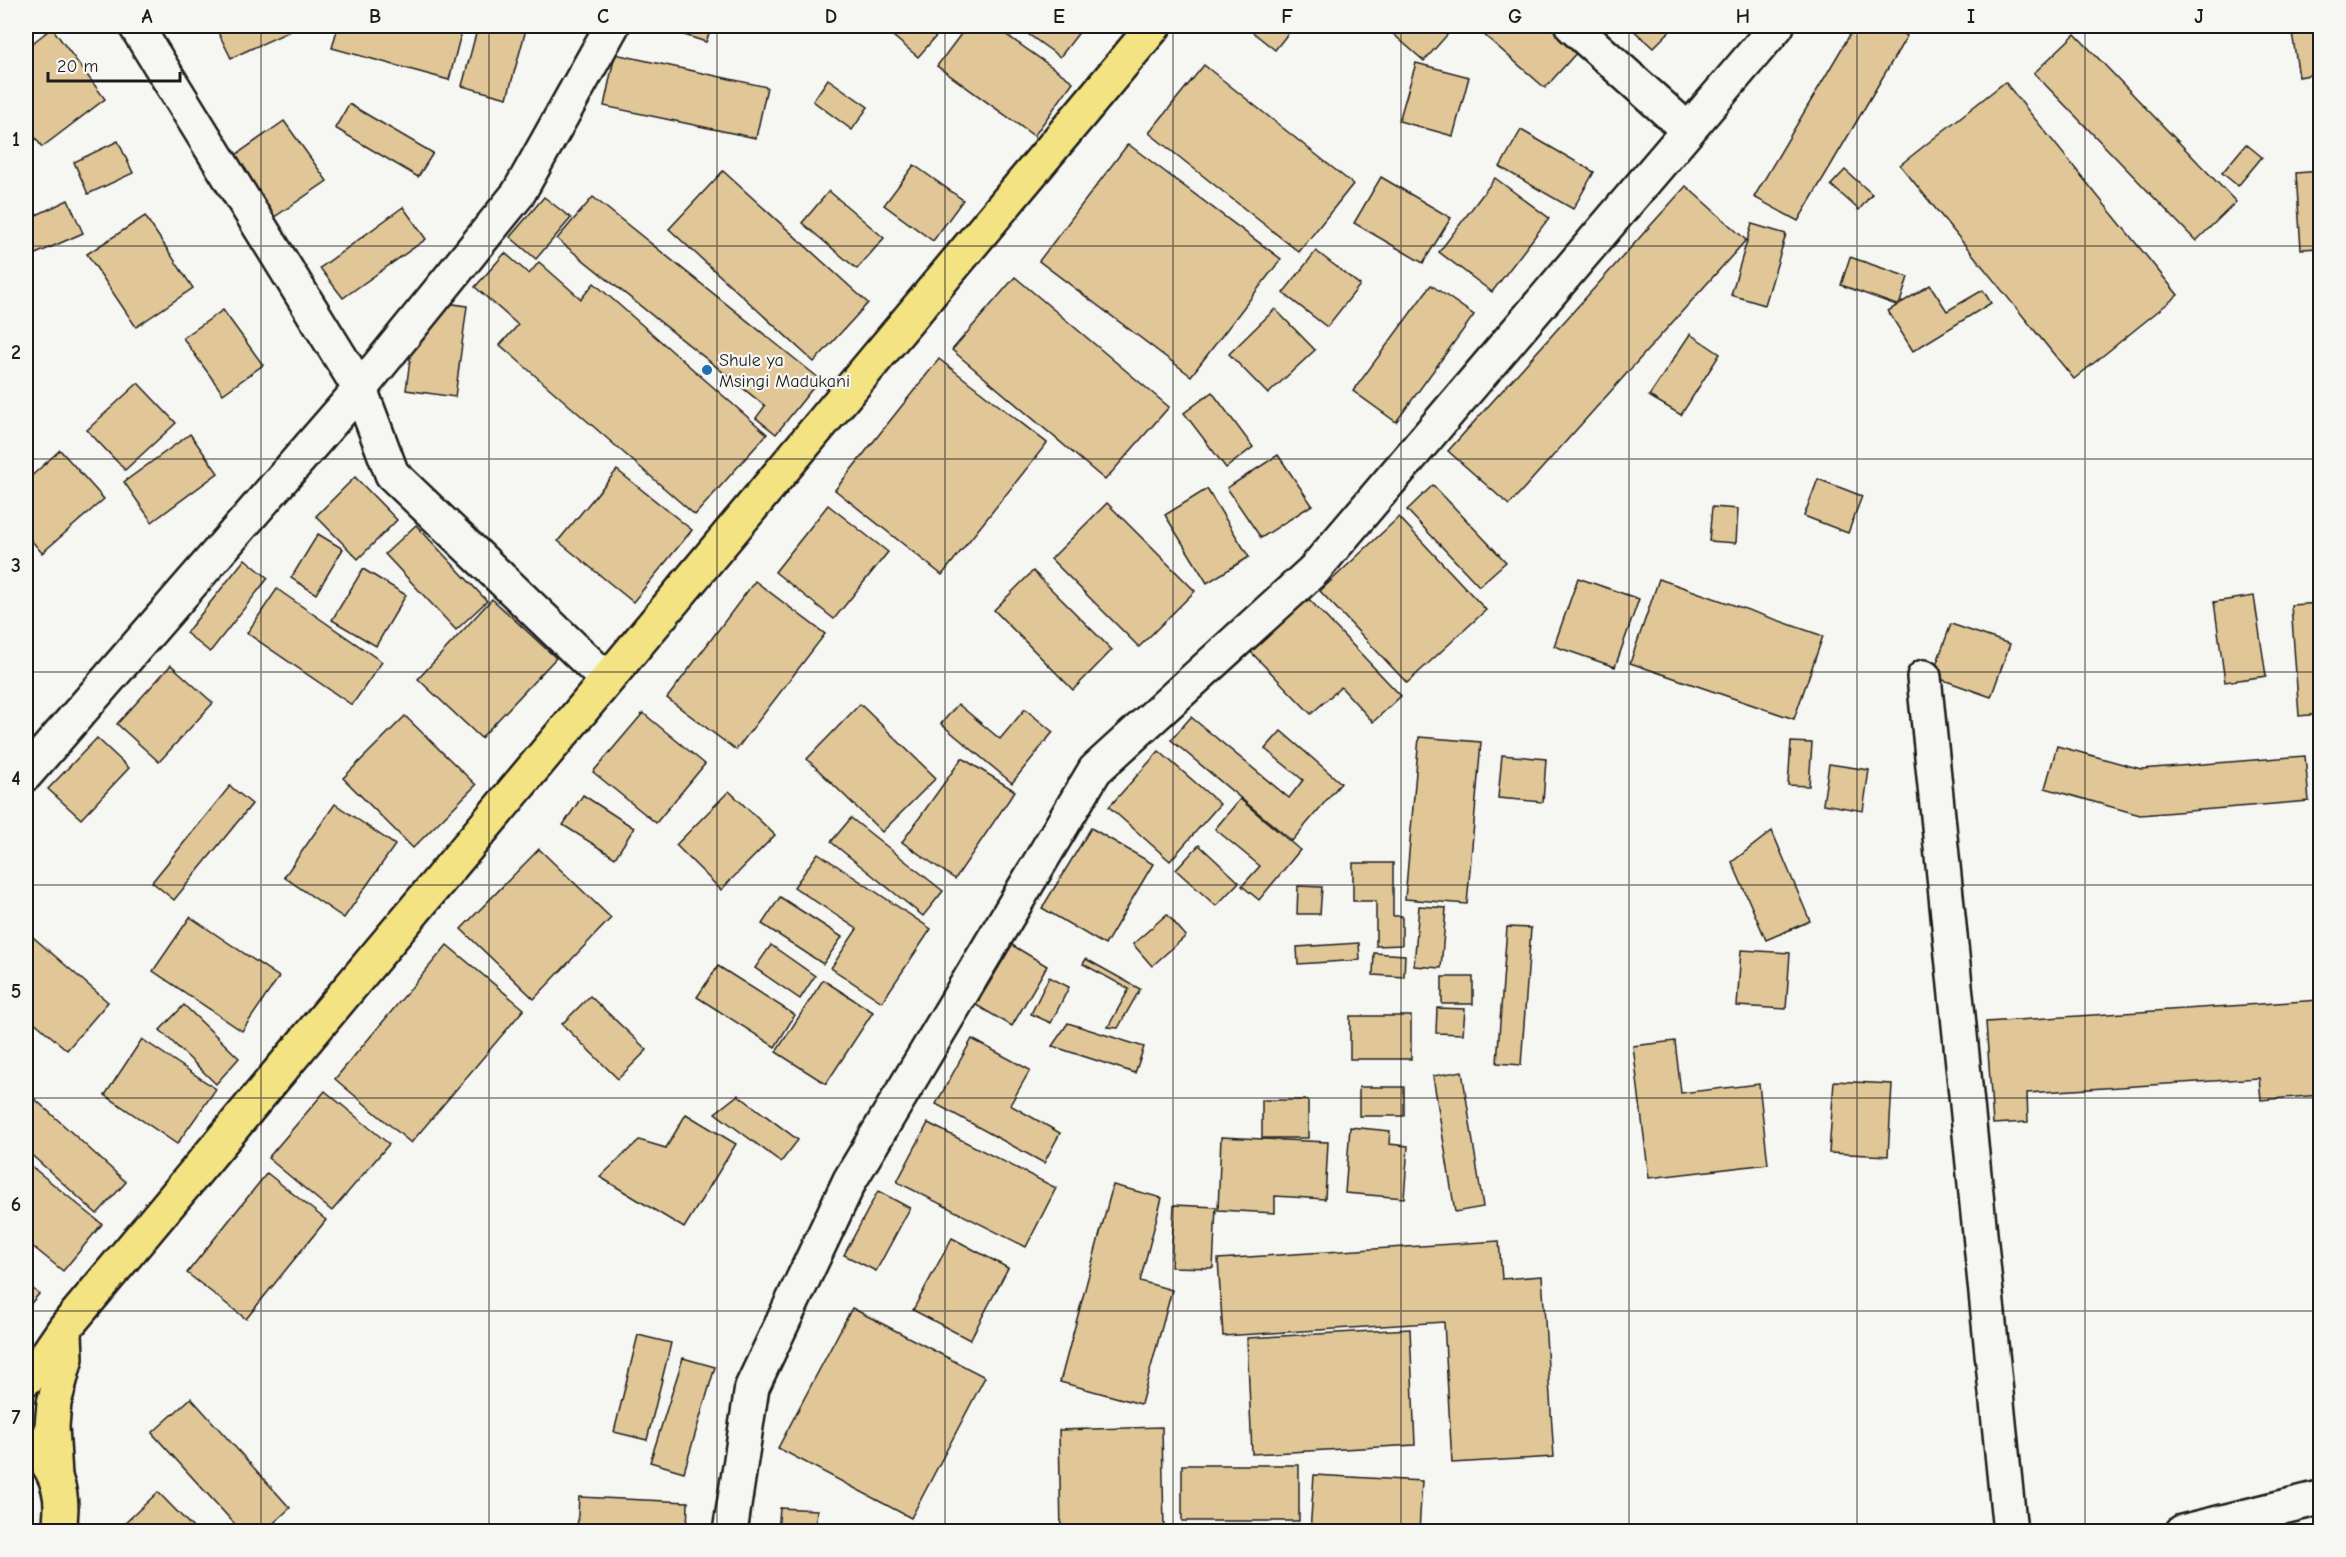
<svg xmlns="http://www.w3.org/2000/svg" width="2346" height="1557" font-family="'Comic Neue',sans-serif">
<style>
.building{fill:#e1c797;stroke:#1c1c1c;stroke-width:1.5}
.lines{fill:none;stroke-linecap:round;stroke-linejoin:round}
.minor-casing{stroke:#1c1c1c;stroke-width:38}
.major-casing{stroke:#1c1c1c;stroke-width:38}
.minor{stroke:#f6f6f2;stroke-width:33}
.major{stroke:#f4e382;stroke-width:33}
.grid{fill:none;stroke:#1c1c1c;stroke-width:1.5;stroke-opacity:0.55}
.poi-dot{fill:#1f6fb2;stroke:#f6f6f2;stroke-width:2}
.labels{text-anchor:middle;stroke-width:4.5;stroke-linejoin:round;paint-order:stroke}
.poi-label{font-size:18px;fill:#1c1c1c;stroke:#f6f6f2;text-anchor:start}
.neatline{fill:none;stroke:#1c1c1c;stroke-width:2}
.grid-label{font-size:20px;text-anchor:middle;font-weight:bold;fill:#1c1c1c}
</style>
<rect width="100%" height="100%" fill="#f6f6f2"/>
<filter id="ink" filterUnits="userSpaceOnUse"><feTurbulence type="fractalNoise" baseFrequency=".0167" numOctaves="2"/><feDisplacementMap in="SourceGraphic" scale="12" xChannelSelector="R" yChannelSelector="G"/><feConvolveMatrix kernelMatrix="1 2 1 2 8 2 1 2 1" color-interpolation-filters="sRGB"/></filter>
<g filter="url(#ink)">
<g class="building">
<polygon points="215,26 298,26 299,27 231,58"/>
<polygon points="338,26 463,26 449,80 332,48"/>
<polygon points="478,26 527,26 507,98 462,86"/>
<polygon points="657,26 712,26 706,42"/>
<polygon points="752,26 779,26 775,35"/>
<polygon points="881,26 945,26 918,57"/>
<polygon points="967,26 994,26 1073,82 1034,136 937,66"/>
<polygon points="1017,26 1084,26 1060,57"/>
<polygon points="1245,26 1294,26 1275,50"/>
<polygon points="1384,26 1455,26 1424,61"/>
<polygon points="1474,26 1549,26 1578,51 1545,88"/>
<polygon points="1629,26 1675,26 1653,48"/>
<polygon points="1855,26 1888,26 1907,36 1798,221 1754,197"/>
<polygon points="2291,26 2320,26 2320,73 2299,77"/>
<polygon points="52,28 105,99 42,147 26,125 26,48"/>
<polygon points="2075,34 2236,202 2196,241 2034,73"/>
<polygon points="615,54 767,87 756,138 604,106"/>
<polygon points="1416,63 1469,77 1453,136 1399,121"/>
<polygon points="1204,65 1353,184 1299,252 1149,133"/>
<polygon points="828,79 868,107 852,130 813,101"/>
<polygon points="2005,82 2178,295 2074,379 1900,165"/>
<polygon points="349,104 433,153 418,177 335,128"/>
<polygon points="284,121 327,181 273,218 230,159"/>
<polygon points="1521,130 1594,172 1573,209 1500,167"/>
<polygon points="118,141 133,173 88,194 74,162"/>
<polygon points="1128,144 1281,259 1191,376 1039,261"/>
<polygon points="2246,144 2262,157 2238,186 2222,173"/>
<polygon points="914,165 963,200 933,241 884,205"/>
<polygon points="1845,170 1872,194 1859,210 1831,185"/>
<polygon points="723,171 868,303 814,362 669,229"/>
<polygon points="2320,171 2320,248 2301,249 2296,173"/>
<polygon points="1381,177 1451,218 1423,263 1354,223"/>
<polygon points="1495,178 1549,218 1492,292 1439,252"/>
<polygon points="1686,186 1746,240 1509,505 1448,451"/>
<polygon points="829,191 884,238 857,269 802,223"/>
<polygon points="544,197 571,218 536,259 510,237"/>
<polygon points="593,197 820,379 776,434 756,418 765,406 557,239"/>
<polygon points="68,200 83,233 31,256 26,245 26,220"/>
<polygon points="403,207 426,239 343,298 320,268"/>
<polygon points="145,216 193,288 136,327 87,254"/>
<polygon points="1752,224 1786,234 1765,305 1731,295"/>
<polygon points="1316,251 1360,285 1327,327 1283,293"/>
<polygon points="505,253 529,274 539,262 581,299 594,283 767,434 695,515 500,345 518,325 475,287"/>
<polygon points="1850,257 1908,277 1899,306 1841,285"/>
<polygon points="1015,277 1169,407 1105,480 952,350"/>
<polygon points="1431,285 1474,315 1396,422 1353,391"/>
<polygon points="1930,285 1947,311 1983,290 1991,303 1913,351 1888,311"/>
<polygon points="418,299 467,306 455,397 406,390"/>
<polygon points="1275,309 1315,350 1268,394 1229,354"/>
<polygon points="223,310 263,365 223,394 183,338"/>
<polygon points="1690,334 1720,354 1681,415 1649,396"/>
<polygon points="939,359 1047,443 942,575 835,490"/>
<polygon points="138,383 176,423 125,470 87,430"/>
<polygon points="1212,392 1253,447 1226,468 1184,413"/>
<polygon points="190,434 218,473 152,522 124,482"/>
<polygon points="60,450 104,499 42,553 26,534 26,481"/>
<polygon points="1278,455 1312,505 1261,538 1227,488"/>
<polygon points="617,470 692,530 633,602 558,541"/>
<polygon points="355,477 397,520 358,559 316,516"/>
<polygon points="1818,479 1862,496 1848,533 1804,516"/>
<polygon points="1433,485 1506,562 1479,586 1407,510"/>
<polygon points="1207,489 1249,557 1207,583 1165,515"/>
<polygon points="1107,503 1195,591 1139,647 1051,559"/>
<polygon points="828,505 888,552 834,619 775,572"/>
<polygon points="1712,507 1738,509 1736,543 1709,541"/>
<polygon points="1399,517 1486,610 1407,683 1320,591"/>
<polygon points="416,525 487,601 456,630 385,554"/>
<polygon points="318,534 343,549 316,594 291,578"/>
<polygon points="245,559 268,578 210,652 186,633"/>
<polygon points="363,569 406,595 376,646 332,620"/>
<polygon points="1033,571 1112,650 1073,690 994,610"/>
<polygon points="1578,578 1639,599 1615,667 1554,646"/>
<polygon points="1659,579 1823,636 1794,719 1630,663"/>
<polygon points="755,581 825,634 736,750 667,698"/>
<polygon points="277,589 382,662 352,705 247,633"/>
<polygon points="1305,595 1401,696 1373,722 1341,687 1311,714 1248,649"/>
<polygon points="2254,596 2266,676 2225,682 2214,602"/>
<polygon points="492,599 556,658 481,738 418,679"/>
<polygon points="2320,603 2320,714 2299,716 2291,605"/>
<polygon points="1951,624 2010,644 1991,697 1932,676"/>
<polygon points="171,665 213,703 159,762 117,724"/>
<polygon points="860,704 936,778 882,832 807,759"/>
<polygon points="958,704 1000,739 1025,709 1053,732 1012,783 941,724"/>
<polygon points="643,713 705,764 656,823 593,772"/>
<polygon points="405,716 476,785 413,848 343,778"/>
<polygon points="1191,717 1289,798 1303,780 1265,749 1281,731 1341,783 1292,841 1171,740"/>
<polygon points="1419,737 1481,742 1467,904 1405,899"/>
<polygon points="97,738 129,768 81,819 48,789"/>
<polygon points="1791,742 1812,743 1809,786 1788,785"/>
<polygon points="2057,746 2141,769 2305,756 2309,801 2140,815 2045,788"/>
<polygon points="1159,751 1220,804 1170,861 1109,807"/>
<polygon points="1502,755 1546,759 1543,802 1498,798"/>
<polygon points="962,758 1015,791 955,879 902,842"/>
<polygon points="1829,764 1869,770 1863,811 1823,804"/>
<polygon points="230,786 252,804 174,900 152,882"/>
<polygon points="729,791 775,835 721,890 676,845"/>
<polygon points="583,795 634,828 615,858 563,825"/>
<polygon points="1240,799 1300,850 1259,900 1242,886 1260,866 1215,829"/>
<polygon points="335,804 395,845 344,918 284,877"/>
<polygon points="851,818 943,891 923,916 831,842"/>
<polygon points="1091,828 1153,864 1105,945 1042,908"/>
<polygon points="1772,831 1810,921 1766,940 1732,862"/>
<polygon points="1199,845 1239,882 1216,906 1176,870"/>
<polygon points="539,849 611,918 534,999 461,929"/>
<polygon points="818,853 931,929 882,1002 831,968 857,929 794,887"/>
<polygon points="1353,863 1393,863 1393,916 1402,916 1402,945 1376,946 1376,901 1353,901"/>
<polygon points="1298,886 1322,887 1320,914 1297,914"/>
<polygon points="780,897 842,937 823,964 762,924"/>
<polygon points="1419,906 1446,908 1441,968 1414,966"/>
<polygon points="1167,914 1186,936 1152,966 1133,944"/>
<polygon points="190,917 279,977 242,1031 153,971"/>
<polygon points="1507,927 1531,928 1521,1065 1497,1063"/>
<polygon points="26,931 108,1002 67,1050 26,1015"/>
<polygon points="1359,943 1360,960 1298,964 1297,947"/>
<polygon points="447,945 524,1009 411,1143 335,1079"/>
<polygon points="771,945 815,976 800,999 755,968"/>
<polygon points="1012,945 1047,966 1012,1026 976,1005"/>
<polygon points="1741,950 1790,953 1786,1009 1737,1006"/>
<polygon points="1374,953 1405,955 1404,977 1373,975"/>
<polygon points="1086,959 1140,989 1118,1028 1108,1027 1129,989 1083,964"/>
<polygon points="718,966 795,1015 775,1047 697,997"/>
<polygon points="1049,977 1069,987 1051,1023 1031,1014"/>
<rect x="1442" y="977" width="31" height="27"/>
<polygon points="823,980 873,1012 826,1084 776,1052"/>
<polygon points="590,996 647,1050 618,1079 562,1024"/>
<polygon points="2320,1000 2320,1095 2261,1100 2259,1078 2027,1093 2028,1122 1993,1124 1986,1022"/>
<polygon points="184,1005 239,1058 216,1084 160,1030"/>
<polygon points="1437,1008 1465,1009 1463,1034 1436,1033"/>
<rect x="1350" y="1016" width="61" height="43"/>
<polygon points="1068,1023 1144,1047 1135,1073 1052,1046"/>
<polygon points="142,1039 216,1089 177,1144 105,1095"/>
<polygon points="972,1039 1030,1070 1010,1105 1060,1133 1044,1163 936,1104"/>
<polygon points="1675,1041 1681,1093 1759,1084 1768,1164 1649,1178 1633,1046"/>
<polygon points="1462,1071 1483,1207 1455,1212 1433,1076"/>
<polygon points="1834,1081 1892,1084 1888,1156 1829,1153"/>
<rect x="1359" y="1087" width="45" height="29"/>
<polygon points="26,1091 126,1182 97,1214 26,1150"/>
<polygon points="325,1091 389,1144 332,1211 268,1158"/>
<polygon points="738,1095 798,1140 781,1162 715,1113"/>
<rect x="1262" y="1100" width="46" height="38"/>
<polygon points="686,1114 736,1144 684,1228 600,1177 639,1140 666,1148"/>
<polygon points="928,1123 1056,1188 1026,1247 897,1182"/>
<polygon points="1350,1127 1390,1131 1389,1144 1408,1146 1404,1198 1345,1193"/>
<polygon points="1221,1137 1328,1142 1325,1199 1275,1196 1275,1213 1218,1210"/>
<polygon points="26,1162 102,1224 63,1271 26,1241"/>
<polygon points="267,1173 326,1220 246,1319 187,1273"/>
<polygon points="1113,1185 1162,1198 1140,1281 1172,1290 1141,1404 1060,1382"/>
<polygon points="878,1191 910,1208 876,1271 844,1255"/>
<polygon points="1174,1205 1216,1207 1213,1268 1171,1267"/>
<polygon points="952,1238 1008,1268 970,1340 913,1310"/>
<polygon points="1499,1241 1502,1279 1542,1276 1554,1457 1452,1463 1444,1322 1223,1336 1218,1259"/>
<polygon points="26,1283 39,1294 26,1309"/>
<polygon points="852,1308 985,1377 911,1518 778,1448"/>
<polygon points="1410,1329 1415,1445 1252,1454 1247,1338"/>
<polygon points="638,1335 671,1343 647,1440 614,1432"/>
<polygon points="683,1358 715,1367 684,1472 650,1462"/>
<polygon points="191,1398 290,1508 264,1532 242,1532 152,1433"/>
<polygon points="1162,1427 1164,1532 1061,1532 1059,1430"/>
<rect x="1182" y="1465" width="117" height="56"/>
<polygon points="1314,1475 1422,1481 1419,1532 1310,1532"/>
<polygon points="158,1492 197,1532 127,1532 122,1526"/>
<polygon points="579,1497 688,1502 687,1532 577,1532"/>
<polygon points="780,1508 817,1510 815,1532 778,1532"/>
</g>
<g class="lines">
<defs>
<g id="minor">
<polyline points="136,26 360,389 392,474 606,679"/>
<polyline points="1572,26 1688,130"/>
<polyline points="1924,677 2010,1532"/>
<polyline points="26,774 360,389 518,194 612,26"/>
<polyline points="730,1532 752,1387 850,1180 1095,770 1314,570 1777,26"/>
<polyline points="2182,1532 2320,1498"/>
</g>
<g id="major">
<polyline points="26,1379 37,1369 65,1328 1154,26"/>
<path d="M26 1441C55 1463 67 1495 58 1532"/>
<polyline points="55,1476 52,1426 54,1403 66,1358 65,1333"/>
</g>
</defs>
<use href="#minor" class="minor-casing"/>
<use href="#major" class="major-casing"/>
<use href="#minor" class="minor"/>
<use href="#major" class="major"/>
</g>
</g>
<path class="grid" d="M261 26V1532M489 26V1532M717 26V1532M945 26V1532M1173 26V1532M1401 26V1532M1629 26V1532M1857 26V1532M2085 26V1532M26 246H2320M26 459H2320M26 672H2320M26 885H2320M26 1098H2320M26 1311H2320"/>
<circle class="poi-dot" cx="707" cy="370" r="6"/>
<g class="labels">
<g class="poi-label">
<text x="719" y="366">Shule ya<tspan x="719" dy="21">Msingi Madukani</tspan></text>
</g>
</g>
<rect width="2346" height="1557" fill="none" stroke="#f6f6f2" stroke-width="66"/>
<path d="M48 72v9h132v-9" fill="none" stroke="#1c1c1c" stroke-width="3"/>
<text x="57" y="72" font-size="18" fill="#1c1c1c" stroke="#f6f6f2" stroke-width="4.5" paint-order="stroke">20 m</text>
<rect x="33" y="33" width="2280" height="1491" class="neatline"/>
<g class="grid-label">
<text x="147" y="23">A</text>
<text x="375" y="23">B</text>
<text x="603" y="23">C</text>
<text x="831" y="23">D</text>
<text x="1059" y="23">E</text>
<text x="1287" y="23">F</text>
<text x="1515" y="23">G</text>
<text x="1743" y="23">H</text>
<text x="1971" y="23">I</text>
<text x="2199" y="23">J</text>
<text x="16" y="146">1</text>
<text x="16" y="359">2</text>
<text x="16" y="572">3</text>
<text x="16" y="785">4</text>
<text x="16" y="998">5</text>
<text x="16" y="1211">6</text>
<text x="16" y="1424">7</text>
</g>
</svg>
